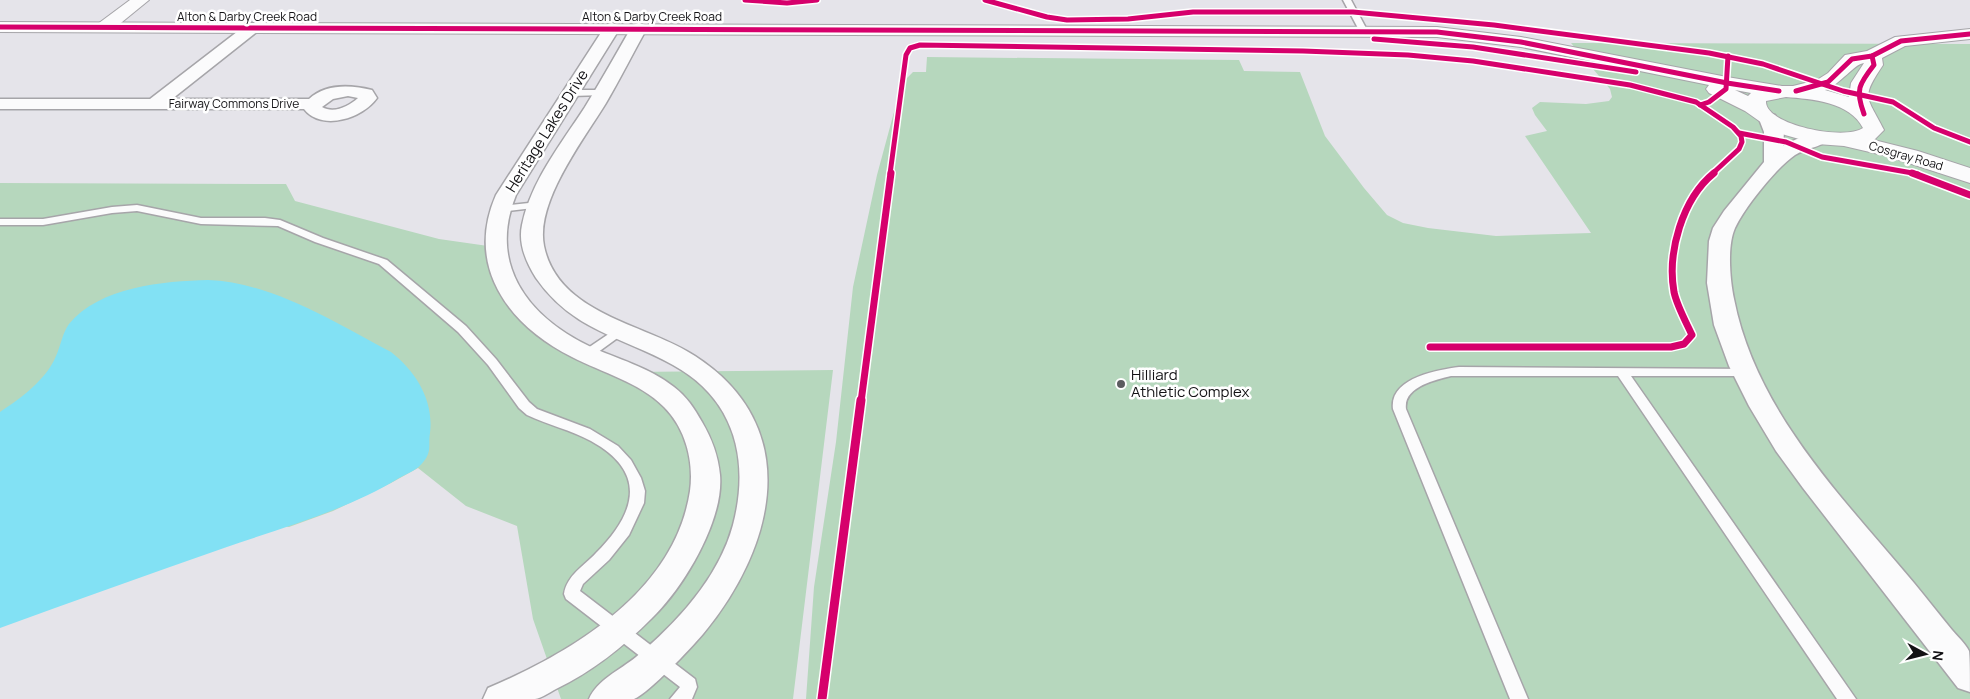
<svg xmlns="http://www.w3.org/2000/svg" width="1970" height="699" font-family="Manrope,sans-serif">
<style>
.green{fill:#b6d7bd}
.water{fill:#82e1f4}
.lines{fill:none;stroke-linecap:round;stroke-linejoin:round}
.service-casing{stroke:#a6a5a9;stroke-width:3}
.minor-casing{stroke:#a6a5a9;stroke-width:3}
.tertiary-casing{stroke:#a6a5a9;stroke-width:2}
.secondary-casing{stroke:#a6a5a9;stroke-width:2}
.service{fill:#fbfbfc;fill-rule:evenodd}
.minor{fill:#fbfbfc;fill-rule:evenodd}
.tertiary{fill:#fbfbfc;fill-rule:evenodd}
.secondary{fill:#fbfbfc;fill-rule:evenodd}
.cycleway-far2-casing{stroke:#fff;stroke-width:8}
.cycleway-far1-casing{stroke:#fff;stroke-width:10}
.cycleway-casing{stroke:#fff;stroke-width:12}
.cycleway-far2{stroke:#d6006c;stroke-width:5}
.cycleway-far1{stroke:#d6006c;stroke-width:7}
.cycleway{stroke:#d6006c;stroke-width:9}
.poi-dot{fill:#5c5c60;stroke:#fff;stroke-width:2}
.labels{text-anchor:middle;stroke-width:5;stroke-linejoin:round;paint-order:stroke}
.far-street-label{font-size:12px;fill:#131215;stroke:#fff}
.street-label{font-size:15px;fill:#131215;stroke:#fff}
.poi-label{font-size:15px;fill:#131215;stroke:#fff;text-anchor:start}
</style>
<rect width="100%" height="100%" fill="#e5e4ea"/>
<g class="green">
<polygon points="1571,43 1970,44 1970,699 806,699 814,587 836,442 853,287 877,175 900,90 906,79 913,72 926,72 927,57 1239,60 1244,71 1300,72 1325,136 1364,188 1387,215 1403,223 1428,228 1496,236 1591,233 1525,136 1547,131 1535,115 1532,108 1540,102 1586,104 1609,101 1612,97 1610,89"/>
<polygon points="0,183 286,184 295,201 439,239 495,247 520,306 629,372 833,370 793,699 561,699 533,619 517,526 466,506 418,468 391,483 333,511 289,527 0,494"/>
</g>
<path class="water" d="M208 280C271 282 336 323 391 352 416 372 434 400 430 433 428 444 432 451 424 461 418 470 408 473 399 478 345 511 284 527 224 548 149 574 74 601 0 628V412C21 398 46 380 56 356 61 345 62 334 69 324 99 287 164 281 208 280Z"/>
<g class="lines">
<defs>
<g id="service">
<polygon points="1343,0 1351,0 1367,30 1366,32 1360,32"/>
<polygon points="602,90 605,91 605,95 571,96 567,93 571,90"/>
<polygon points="538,202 543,205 542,207 500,212 495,209 500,206"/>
<path d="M137 205 201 218H265L280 220 323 238 387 260 466 326 496 359 529 402 537 409 590 429 618 446 631 460 641 478 645 491 644 503 629 535 609 560 583 584 580 591 695 679 697 687 692 699H670L680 687 566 599 564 594C567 575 584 566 596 553 635 514 649 473 591 441 571 430 548 425 527 415L519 408 488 365 458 332 379 264 315 242 278 226 201 224 137 211 112 213 43 225H0V219H43L112 207Z"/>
<polygon points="619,327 623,328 625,331 623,334 590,358 582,358 580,355 582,352"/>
<path d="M1459 367 1750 369 1751 372 1745 376H1631L1856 699H1837L1618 376H1451C1435 380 1403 387 1406 409L1528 699H1510L1393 409C1389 378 1437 370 1459 367Z"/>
</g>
<g id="minor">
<path d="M252 23 258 25 260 28 258 31 172 99H309C326 83 352 85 372 90L377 98C363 118 322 132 304 109H0V99H150L246 25ZM348 96 358 98C349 106 334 114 322 107L333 99Z"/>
<path d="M612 23 618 25 620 28 516 195C488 264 527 316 589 346 617 359 649 367 674 387 687 397 694 408 702 422 712 439 718 455 720 475 724 520 684 587 652 618 623 647 593 671 556 689 550 692 542 698 535 699 519 699 499 699 483 699L488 688C573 652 675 591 690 491 694 462 686 429 664 407 639 382 603 373 572 357 508 325 465 266 496 195L604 28 606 25Z"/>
<path d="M639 23 645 25 647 28C633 53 620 79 606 103 584 139 535 202 544 246 558 315 647 324 695 356 805 427 775 547 703 634 691 648 649 693 634 699 625 699 600 699 589 699 597 680 620 670 636 657 677 623 719 577 733 525 750 460 735 399 673 365 621 336 573 331 536 278 526 262 518 244 522 225 531 181 561 144 585 107 601 81 616 54 631 28L633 25Z"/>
<path d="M1768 113 1775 115 1784 132 1783 146C1796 139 1814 130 1829 134L1832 138C1827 145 1804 149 1795 155 1776 168 1745 207 1735 228 1727 246 1730 280 1734 299 1756 412 1843 498 1914 583 1927 599 1939 614 1952 630 1957 636 1965 643 1969 651 1970 658 1970 683 1970 692L1958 688 1803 488 1776 451 1749 406 1729 366 1714 325 1707 283 1709 241 1713 228 1724 211 1764 162V132L1759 119 1761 115Z"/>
</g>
<polygon id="tertiary" points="130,0 149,0 111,31 105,32 99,31 96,27 99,23"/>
<path id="secondary" d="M0 22 1437 27 1521 37 1727 77 1782 86H1793L1817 80 1828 73 1845 55 1867 51 1895 37 1970 29V39L1905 46 1882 58 1883 65C1860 99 1867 96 1884 130L1874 140 1918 151 1970 168V183L1887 156 1844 146 1817 144 1785 135 1772 130 1745 111 1709 93 1706 89 1709 85 1521 47 1437 37 0 32ZM1864 63 1851 83 1849 97 1825 90C1841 84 1854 64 1864 63ZM1735 90 1751 93 1748 96ZM1786 97C1812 99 1850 102 1863 128 1845 141 1764 125 1766 101Z"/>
</defs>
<use href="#service" class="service-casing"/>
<use href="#minor" class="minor-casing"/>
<use href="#tertiary" class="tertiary-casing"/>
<use href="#secondary" class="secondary-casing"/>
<use href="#service" class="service"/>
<use href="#minor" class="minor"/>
<use href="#tertiary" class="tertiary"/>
<use href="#secondary" class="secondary"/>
<defs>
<g id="cycleway-far2">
<polyline points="745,0 787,3 817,0"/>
<polyline points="985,0 1047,17 1067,20 1128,19 1193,12 1353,12 1494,25 1709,53 1763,64 1843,91 1893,102 1934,128 1970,142"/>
<polyline points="0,27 1437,32 1521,42 1727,83 1779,91"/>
<polyline points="1374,39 1473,47 1636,72"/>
<polyline points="1796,91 1828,82 1852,59 1872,56 1901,41 1970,34"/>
<polyline points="1700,105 1709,102 1726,89 1728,56"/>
<path d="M1864 114C1855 90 1859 84 1874 65L1872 56"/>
<polyline points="1739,133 1786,142 1822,157 1918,174"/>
<polyline points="890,174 906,55 910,48 920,45 1303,51 1408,55 1473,61 1630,85 1696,102 1733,127 1741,136 1742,142 1739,149 1712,174"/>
</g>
<g id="cycleway-far1">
<polyline points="1912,173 1970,195"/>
<path d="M1430 347H1671L1684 344 1692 335C1686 322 1677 306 1674 292 1667 253 1682 199 1714 173"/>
<polyline points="861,402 891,173"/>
</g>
<polyline id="cycleway" points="822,699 861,400"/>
</defs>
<use href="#cycleway-far2" class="cycleway-far2-casing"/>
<use href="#cycleway-far1" class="cycleway-far1-casing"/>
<use href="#cycleway" class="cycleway-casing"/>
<use href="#cycleway-far2" class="cycleway-far2"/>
<use href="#cycleway-far1" class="cycleway-far1"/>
<use href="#cycleway" class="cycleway"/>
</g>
<circle class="poi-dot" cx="1121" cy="384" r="5"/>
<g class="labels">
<g class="far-street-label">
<text x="247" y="21">Alton &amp; Darby Creek Road</text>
<text x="652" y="21">Alton &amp; Darby Creek Road</text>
<text x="234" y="108">Fairway Commons Drive</text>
<text transform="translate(1906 156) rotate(16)" y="4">Cosgray Road</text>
</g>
<g class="street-label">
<text transform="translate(547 131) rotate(-58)" y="5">Heritage Lakes Drive</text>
</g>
<g class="poi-label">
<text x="1131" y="380">Hilliard<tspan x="1131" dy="17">Athletic Complex</tspan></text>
</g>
</g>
<g transform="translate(1925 654) rotate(97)" stroke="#ffffff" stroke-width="4" paint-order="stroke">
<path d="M0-4L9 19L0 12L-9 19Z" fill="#131215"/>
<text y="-8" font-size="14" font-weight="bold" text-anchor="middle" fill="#131215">N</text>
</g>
</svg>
